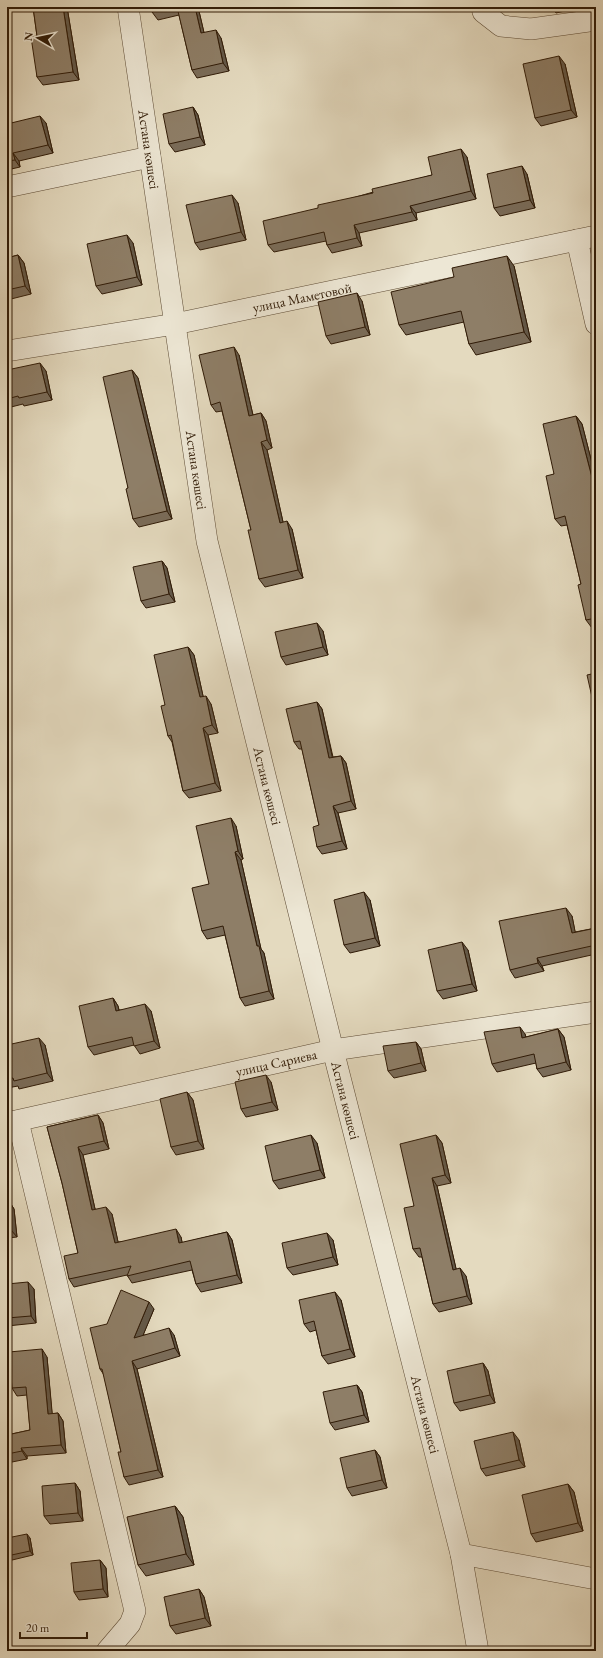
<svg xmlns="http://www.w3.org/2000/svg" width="603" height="1658" font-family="'EB Garamond',serif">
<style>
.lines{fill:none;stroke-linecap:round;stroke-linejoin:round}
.street-casing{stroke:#5d4b35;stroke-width:22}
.street{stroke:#ede7d5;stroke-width:21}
.wall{fill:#7a6c59;stroke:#301b07}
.shaded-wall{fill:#635848;stroke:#301b07}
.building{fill:#8e7e67;stroke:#301b07}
.labels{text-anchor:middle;stroke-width:3.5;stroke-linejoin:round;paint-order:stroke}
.street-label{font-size:14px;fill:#301b07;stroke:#ede7d5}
</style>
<rect width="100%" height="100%" fill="#e4dabf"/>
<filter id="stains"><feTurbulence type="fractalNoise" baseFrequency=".005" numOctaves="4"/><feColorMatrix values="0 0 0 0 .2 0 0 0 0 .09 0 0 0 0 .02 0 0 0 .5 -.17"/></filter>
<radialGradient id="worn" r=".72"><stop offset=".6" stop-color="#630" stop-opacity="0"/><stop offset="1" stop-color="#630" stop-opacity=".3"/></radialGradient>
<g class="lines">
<defs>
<g id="street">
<path id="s1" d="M128 7 207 541 333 1050 461 1554 478 1651"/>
<polyline points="482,7 483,12 501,26 531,29 596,20"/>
<polyline points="7,187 150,157"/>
<polyline points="577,240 596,324"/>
<path id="s2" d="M7 351 175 324 596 236"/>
<polyline points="18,1121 135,1611 130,1624 107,1651"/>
<path id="s3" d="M7 1123 333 1050 596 1012"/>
<polyline points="461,1554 596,1579"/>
</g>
</defs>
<use href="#street" class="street-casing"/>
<use href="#street" class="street"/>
</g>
<g class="wall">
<polygon points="33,7 67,7 79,80 43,85 37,77 37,36"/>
<polygon points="151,7 198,7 204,33 221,38 229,71 197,78 192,70 179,15 158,20 152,12"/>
<polygon points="552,7 583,7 556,13"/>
<polygon points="565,64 577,117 541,126 535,118"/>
<polygon points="7,106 11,123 46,123 53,153 19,161 20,167 7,170"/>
<polygon points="193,107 198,115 205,145 175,152 169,144"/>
<polygon points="467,157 476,199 416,213 417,220 359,233 362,246 332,253 327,245 326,241 274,252 268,245 318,208 432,175"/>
<polygon points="527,174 535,208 500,216 494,208"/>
<polygon points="238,203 246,240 200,250 195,243"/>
<polygon points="133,243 142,285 102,294 96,286"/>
<polygon points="18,255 24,263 31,294 7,300 7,258"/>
<polygon points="514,266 531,342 476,355 469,344 464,322 406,335 399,325"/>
<polygon points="362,301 370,335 331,344 326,336"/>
<polygon points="239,355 253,415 261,413 266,421 272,448 267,450 283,522 292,529 303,578 265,587 259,579 251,530 222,411 216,412 211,405"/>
<polygon points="7,370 46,371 52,400 24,406 23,404 7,408"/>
<polygon points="132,370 138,378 172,519 139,527 133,519 128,488"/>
<polygon points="576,416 582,424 596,479 596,627 592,628 586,620 581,584 567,525 561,526 555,519 554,474"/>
<polygon points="162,561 167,568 175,602 146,608 141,601"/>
<polygon points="323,631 328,655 286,665 281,657"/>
<polygon points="188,647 194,655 203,696 211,704 218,733 208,735 221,791 189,798 183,791 172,742 168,736 165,705"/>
<polygon points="317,702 322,709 333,757 341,756 346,763 356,809 338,813 347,849 322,854 317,847 319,825 302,749 299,749 294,742"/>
<polygon points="236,826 243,859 241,860 261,949 264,953 274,999 245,1006 240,998 225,935 207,939 202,931 209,884"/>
<polygon points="370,900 380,946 350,953 344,945"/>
<polygon points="572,916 575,932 596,928 596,954 542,966 544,971 515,978 510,970"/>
<polygon points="468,950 477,991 443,999 437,991"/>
<polygon points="113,998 118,1006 119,1010 151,1011 160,1048 140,1054 134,1045 94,1055 88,1047"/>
<polygon points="558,1029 564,1037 571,1070 543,1077 537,1069 536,1063 497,1072 492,1064 525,1034 526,1037"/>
<polygon points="416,1042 421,1049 426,1071 394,1078 388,1071"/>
<polygon points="7,1045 45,1045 53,1081 19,1089 18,1086 7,1088"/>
<polygon points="271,1082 278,1110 246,1117 241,1109"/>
<polygon points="187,1092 193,1100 204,1149 176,1155 171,1147"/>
<polygon points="98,1115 103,1123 109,1149 83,1155 95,1209 112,1214 118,1242 181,1237 182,1243 227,1232 232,1240 242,1283 201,1292 196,1284 192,1270 132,1283 127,1275 74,1287 69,1279 78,1253 62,1183 47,1127"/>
<polygon points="436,1135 442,1143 451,1183 437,1186 456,1269 466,1276 472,1304 439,1312 433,1304 422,1257 419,1257 413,1249 414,1206"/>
<polygon points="317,1143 325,1178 279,1189 273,1181"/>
<polygon points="7,1201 9,1201 14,1209 17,1237 7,1238"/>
<polygon points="333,1240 338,1265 293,1275 287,1268"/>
<polygon points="7,1284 34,1289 36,1323 7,1326"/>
<polygon points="341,1300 355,1357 328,1364 322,1356 316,1330 310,1332 304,1324"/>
<polygon points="154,1309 143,1335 174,1335 180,1356 137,1369 163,1477 129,1485 124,1477 121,1452 104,1375 100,1369 107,1324"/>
<polygon points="47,1357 52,1414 58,1413 63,1421 66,1453 27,1456 27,1459 7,1463 7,1435 30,1430 27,1395 17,1396 12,1388"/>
<polygon points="483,1363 488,1371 495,1403 460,1411 454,1403"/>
<polygon points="357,1385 362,1392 369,1422 335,1430 330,1423"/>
<polygon points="519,1440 525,1467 486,1476 481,1469"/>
<polygon points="375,1450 380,1457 387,1488 352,1496 347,1488"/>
<polygon points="75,1483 80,1491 83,1521 50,1524 44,1516"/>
<polygon points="568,1484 574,1492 583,1531 536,1542 531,1534"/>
<polygon points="175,1506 183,1517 194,1565 146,1576 138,1565"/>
<polygon points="7,1538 30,1538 33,1555 8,1561"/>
<polygon points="100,1560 106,1568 108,1597 79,1600 74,1592"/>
<polygon points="199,1589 204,1597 211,1626 176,1634 170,1626"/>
</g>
<g class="shaded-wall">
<polygon points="63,7 67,7 79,80 73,72"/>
<polygon points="195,7 198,7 206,41 201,33"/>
<polygon points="216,30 221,38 229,71 223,63"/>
<polygon points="559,56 565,64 577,117 571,110"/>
<polygon points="7,106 8,107 13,132 7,124"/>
<polygon points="193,107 198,115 205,145 200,137"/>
<polygon points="40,116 46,123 53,153 48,145"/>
<polygon points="461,149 467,157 476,199 471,191"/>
<polygon points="13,153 19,161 20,167 15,160"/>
<polygon points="522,166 527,174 535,208 530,200"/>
<polygon points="232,195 238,203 246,240 241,232"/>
<polygon points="410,206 416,213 417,220 412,212"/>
<polygon points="354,225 359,233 362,246 357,238"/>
<polygon points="127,235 133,243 142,285 137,277"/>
<polygon points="18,255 24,263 31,294 25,286"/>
<polygon points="507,256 514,266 531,342 524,332"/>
<polygon points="357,293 362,301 370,335 365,327"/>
<polygon points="234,347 239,355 255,424 249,416"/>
<polygon points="40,363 46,371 52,400 47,392"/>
<polygon points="132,370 138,378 172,519 167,511"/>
<polygon points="261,413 266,421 272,448 267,440"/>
<polygon points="576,416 582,424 596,479 596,493"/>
<polygon points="261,442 267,450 285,531 280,523"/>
<polygon points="592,510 596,516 596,528"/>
<polygon points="287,521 292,529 303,578 298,570"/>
<polygon points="162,561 167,568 175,602 169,594"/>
<polygon points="317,623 323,631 328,655 323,647"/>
<polygon points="188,647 194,655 205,705 200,697"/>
<polygon points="206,696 211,704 218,733 212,725"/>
<polygon points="317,702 322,709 334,765 329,758"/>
<polygon points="203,728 208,735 221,791 215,783"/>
<polygon points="341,756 346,763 356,809 351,801"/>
<polygon points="333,806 338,813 347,849 342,841"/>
<polygon points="231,818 236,826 243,859 238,851"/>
<polygon points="235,852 241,860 261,949 264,953 274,999 269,991 257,946"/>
<polygon points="364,892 370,900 380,946 375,938"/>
<polygon points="566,908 572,916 577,941 572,933"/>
<polygon points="462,942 468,950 477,991 472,984"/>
<polygon points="537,958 542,966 544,971 538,963"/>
<polygon points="113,998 118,1006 121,1019 116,1011"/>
<polygon points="145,1004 151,1011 160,1048 154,1041"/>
<polygon points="520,1027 525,1034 528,1045 522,1038"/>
<polygon points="558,1029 564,1037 571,1070 566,1062"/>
<polygon points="39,1038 45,1045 53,1081 47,1073"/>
<polygon points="416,1042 421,1049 426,1071 421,1063"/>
<polygon points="266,1075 271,1082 278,1110 272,1102"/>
<polygon points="187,1092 193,1100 204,1149 198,1141"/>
<polygon points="98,1115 103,1123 109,1149 104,1141"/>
<polygon points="311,1135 317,1143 325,1178 320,1170"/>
<polygon points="436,1135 442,1143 451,1183 445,1175"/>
<polygon points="78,1147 83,1155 97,1218 92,1210"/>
<polygon points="432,1178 437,1186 458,1277 453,1270"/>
<polygon points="9,1201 14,1209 17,1237 11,1230"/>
<polygon points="106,1207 112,1214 120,1251 115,1243"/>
<polygon points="176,1229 181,1237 184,1251 179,1243"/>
<polygon points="227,1232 232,1240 242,1283 237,1275"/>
<polygon points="327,1233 333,1240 338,1265 333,1257"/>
<polygon points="460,1268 466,1276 472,1304 467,1296"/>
<polygon points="28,1282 34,1289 36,1323 31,1316"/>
<polygon points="335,1292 341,1300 355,1357 350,1349"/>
<polygon points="149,1302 154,1309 139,1345 134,1338"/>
<polygon points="169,1328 174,1335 180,1356 175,1348"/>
<polygon points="42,1349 47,1357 53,1422 48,1414"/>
<polygon points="132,1361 137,1369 163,1477 158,1470"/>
<polygon points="483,1363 488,1371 495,1403 490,1395"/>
<polygon points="357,1385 362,1392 369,1422 364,1415"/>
<polygon points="58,1413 63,1421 66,1453 61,1445"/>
<polygon points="513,1432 519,1440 525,1467 519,1460"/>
<polygon points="21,1448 27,1456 27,1459 22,1451"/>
<polygon points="375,1450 380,1457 387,1488 382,1480"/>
<polygon points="75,1483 80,1491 83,1521 78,1513"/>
<polygon points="568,1484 574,1492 583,1531 578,1523"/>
<polygon points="175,1506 183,1517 194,1565 186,1554"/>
<polygon points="27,1534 30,1538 33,1555 30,1551"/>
<polygon points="100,1560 106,1568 108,1597 103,1589"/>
<polygon points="199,1589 204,1597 211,1626 205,1618"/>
</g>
<g class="building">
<polygon points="33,7 63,7 73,72 37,77 31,37 37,36"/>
<polygon points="151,7 176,7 152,12"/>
<polygon points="177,7 195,7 201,33 216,30 223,63 192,70"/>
<polygon points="559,56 571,110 535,118 523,64"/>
<polygon points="193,107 200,137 169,144 163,114"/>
<polygon points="40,116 48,145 13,153 15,160 7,161 7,123 7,124"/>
<polygon points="461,149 471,191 410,206 412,212 354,225 357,238 327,245 324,232 268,245 263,221 318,208 318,205 373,193 372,189 432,175 428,157"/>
<polygon points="522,166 530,200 494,208 487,174"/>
<polygon points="232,195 241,232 195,243 186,205"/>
<polygon points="127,235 137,277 96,286 87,244"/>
<polygon points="18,255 25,286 7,290 7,258"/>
<polygon points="507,256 524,332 469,344 461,311 399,325 391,292 454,277 452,268"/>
<polygon points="357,293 365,327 326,336 318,302"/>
<polygon points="234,347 249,416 261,413 267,440 261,442 280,523 287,521 298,570 259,579 248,530 251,530 220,402 211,405 199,355"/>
<polygon points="40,363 47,392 19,398 18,396 7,399 7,370"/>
<polygon points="132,370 167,511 133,519 126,489 128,488 103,377"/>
<polygon points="576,416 596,493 596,509 592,510 596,528 596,618 586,620 578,585 581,584 565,516 555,519 546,476 554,474 543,424"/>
<polygon points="162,561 169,594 141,601 133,567"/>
<polygon points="317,623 323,647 281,657 275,632"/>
<polygon points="188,647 200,697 206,696 212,725 203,728 215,783 183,791 171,735 168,736 161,706 165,705 154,655"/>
<polygon points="596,673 596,705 594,706 587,675"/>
<polygon points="317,702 329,758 341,756 351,801 333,806 342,841 317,847 313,827 319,825 300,741 294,742 286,709"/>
<polygon points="231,818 238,851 235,852 257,946 259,946 269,991 240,998 223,926 202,931 192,888 209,884 196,826"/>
<polygon points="364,892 375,938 344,945 334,900"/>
<polygon points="566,908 572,933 596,928 596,945 537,958 538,963 510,970 499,921"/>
<polygon points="462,942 472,984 437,991 428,950"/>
<polygon points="113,998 116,1011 145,1004 154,1041 134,1046 132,1037 88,1047 79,1006"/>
<polygon points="593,1025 596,1025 596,1041"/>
<polygon points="520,1027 522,1038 558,1029 566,1062 537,1069 534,1054 492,1064 484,1032"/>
<polygon points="39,1038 47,1073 14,1081 13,1078 7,1079 7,1045"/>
<polygon points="416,1042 421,1063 388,1071 383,1046"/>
<polygon points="266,1075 272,1102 241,1109 235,1082"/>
<polygon points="187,1092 198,1141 171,1147 160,1099"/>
<polygon points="98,1115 104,1141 78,1147 92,1210 106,1207 115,1243 176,1229 179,1243 227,1232 237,1275 196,1284 190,1261 127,1276 131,1266 69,1279 64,1256 78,1253 62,1183 47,1127"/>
<polygon points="311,1135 320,1170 273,1181 265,1146"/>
<polygon points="436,1135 445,1175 432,1178 453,1270 460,1268 467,1296 433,1304 420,1248 413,1249 404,1208 414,1206 400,1144"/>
<polygon points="7,1201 9,1201 11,1230 7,1230"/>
<polygon points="327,1233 333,1257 287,1268 282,1243"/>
<polygon points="28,1282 31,1316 7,1318 7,1284"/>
<polygon points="121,1290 149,1302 134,1338 169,1328 175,1348 132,1361 158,1470 124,1477 118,1452 121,1452 102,1369 100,1369 90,1328 107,1324"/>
<polygon points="335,1292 350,1349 322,1356 314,1321 304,1324 299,1300"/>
<polygon points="42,1349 48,1414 58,1413 61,1445 21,1448 22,1451 7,1454 7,1435 30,1430 26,1387 12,1388 9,1352"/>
<polygon points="483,1363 490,1395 454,1403 447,1371"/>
<polygon points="357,1385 364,1415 330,1423 323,1392"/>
<polygon points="513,1432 519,1460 481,1469 474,1441"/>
<polygon points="375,1450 382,1480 347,1488 340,1458"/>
<polygon points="75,1483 78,1513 44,1516 42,1486"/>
<polygon points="568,1484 578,1523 531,1534 522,1495"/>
<polygon points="175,1506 186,1554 138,1565 127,1517"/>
<polygon points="27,1534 30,1551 7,1556 7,1538"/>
<polygon points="100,1560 103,1589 74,1592 71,1563"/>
<polygon points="199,1589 205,1618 170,1626 164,1597"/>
</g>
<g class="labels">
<g class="street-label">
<text dy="5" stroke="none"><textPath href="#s1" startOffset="144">Астана көшесі</textPath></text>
<text dy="5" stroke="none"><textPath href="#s2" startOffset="300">улица Маметовой</textPath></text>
<text dy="5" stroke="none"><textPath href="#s1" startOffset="468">Астана көшесі</textPath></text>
<text dy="5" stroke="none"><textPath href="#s1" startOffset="792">Астана көшесі</textPath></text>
<text dy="5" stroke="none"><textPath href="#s3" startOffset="276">улица Сариева</textPath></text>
<text dy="5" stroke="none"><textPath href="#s1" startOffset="1116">Астана көшесі</textPath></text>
<text dy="5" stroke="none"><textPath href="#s1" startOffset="1440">Астана көшесі</textPath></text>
</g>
</g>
<rect width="603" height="1658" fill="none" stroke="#e4dabf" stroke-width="24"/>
<rect x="8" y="8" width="587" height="1642" fill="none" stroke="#301b07" stroke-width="2"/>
<rect x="12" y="12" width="579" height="1634" fill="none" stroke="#301b07"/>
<g transform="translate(38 38) rotate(279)" stroke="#ede7d5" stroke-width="3" paint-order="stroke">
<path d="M0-3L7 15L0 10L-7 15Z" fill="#301b07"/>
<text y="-6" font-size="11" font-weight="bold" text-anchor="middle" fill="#301b07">N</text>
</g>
<path d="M20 1632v6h67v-6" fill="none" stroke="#301b07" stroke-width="2"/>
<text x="26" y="1632" font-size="12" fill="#301b07" stroke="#ede7d5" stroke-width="3" paint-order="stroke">20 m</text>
<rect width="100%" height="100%" filter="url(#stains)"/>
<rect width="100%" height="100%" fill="url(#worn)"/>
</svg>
